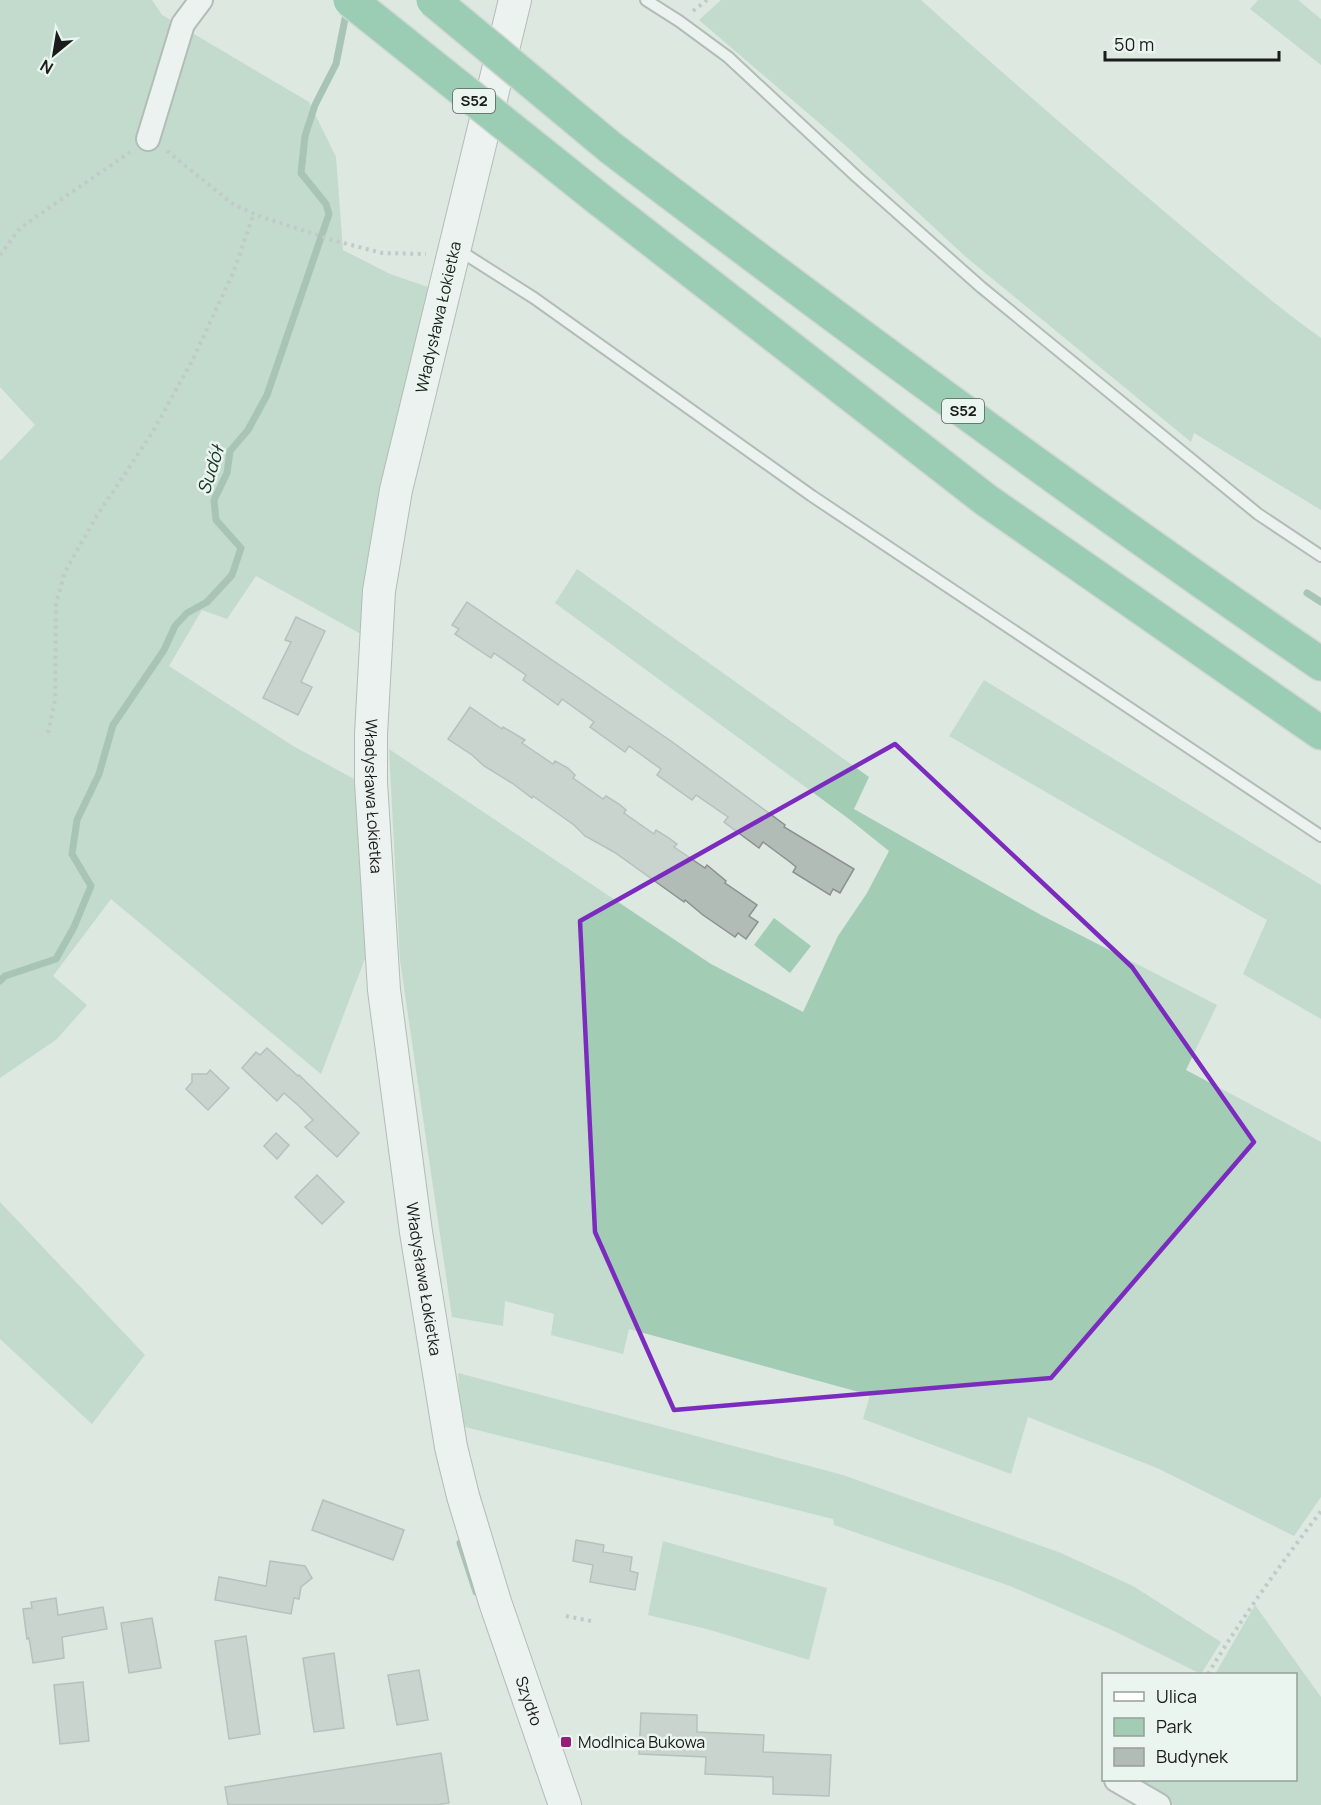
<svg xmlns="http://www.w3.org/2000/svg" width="1321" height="1805" font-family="Manrope,sans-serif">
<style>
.green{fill:#a2ccb4}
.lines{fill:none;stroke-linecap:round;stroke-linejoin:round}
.stream{stroke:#679a7e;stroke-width:7}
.building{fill:#b2bcb6;stroke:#89928d;stroke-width:1.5}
.lane-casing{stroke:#7f8983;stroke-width:14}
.street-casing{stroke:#7f8983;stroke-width:26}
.secondary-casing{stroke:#7f8983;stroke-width:34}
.highway-casing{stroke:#c3c4c3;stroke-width:36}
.path{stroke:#a1a9a4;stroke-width:4;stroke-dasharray:3 4.5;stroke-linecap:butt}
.lane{stroke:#fff;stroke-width:10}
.street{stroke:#fff;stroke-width:22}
.secondary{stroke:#fff;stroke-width:32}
.highway{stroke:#4bad7d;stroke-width:33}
.highway-bridge-casing{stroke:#c3c4c3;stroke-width:36;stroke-linecap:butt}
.highway-bridge{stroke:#4bad7d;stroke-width:33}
.marked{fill:none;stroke:#7b2cbf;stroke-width:4.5;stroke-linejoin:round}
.poi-dot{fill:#951d7a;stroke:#ebf5ef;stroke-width:2}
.labels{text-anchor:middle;stroke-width:5;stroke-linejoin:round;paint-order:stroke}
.shield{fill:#ebf5ef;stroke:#585d5a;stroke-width:1.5}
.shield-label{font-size:15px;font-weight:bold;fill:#191c1a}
.street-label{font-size:16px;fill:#191c1a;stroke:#ebf5ef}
.poi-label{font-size:16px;fill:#191c1a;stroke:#ebf5ef;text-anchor:start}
.water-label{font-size:18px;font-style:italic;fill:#163525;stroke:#ebf5ef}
</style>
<rect width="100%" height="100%" fill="#dde8e1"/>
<g class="green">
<polygon points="0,0 152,0 162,15 309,102 336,157 343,250 390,274 428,287 361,634 256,576 227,619 202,610 169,666 293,746 356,780 366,956 321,1074 111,899 53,976 87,1005 57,1039 0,1078 0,461 35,425 0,387"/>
<path d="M721 0H921C1001 72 1083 143 1165 212 1216 255 1267 299 1321 338V510L1194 433 1191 442 966 257 845 145 699 20Z"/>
<polygon points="1258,0 1298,0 1321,19 1321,65 1250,9"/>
<polygon points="577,569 869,777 854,809 1041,915 1217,1005 1186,1070 1321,1142 1321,1497 1294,1536 1157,1468 1028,1417 1011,1474 863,1419 870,1395 629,1329 623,1354 551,1335 554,1314 505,1301 503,1326 452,1317 400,960 389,749 711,964 803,1012 838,936 867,893 889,851 849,819 555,603"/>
<polygon points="984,680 1321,885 1321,1019 1243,974 1267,920 949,736"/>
<polygon points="774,918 811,946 790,973 754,945"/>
<polygon points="0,1202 145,1355 92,1424 0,1339"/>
<polygon points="458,1373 843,1475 1061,1553 1133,1586 1221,1642 1201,1674 1112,1630 1010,1586 834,1525 833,1519 461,1426"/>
<polygon points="663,1541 827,1588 809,1660 707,1629 648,1615"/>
<polygon points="1255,1605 1321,1697 1321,1805 1174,1805 1131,1780 1296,1780 1296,1674 1215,1674"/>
</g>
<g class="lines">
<g class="stream">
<polyline points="1307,593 1321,602"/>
<polyline points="0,981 5,976 56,959 74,927 91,886 72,854 77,820 99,774 113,725 164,650 175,626 187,613 207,602 232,575 241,548 216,520 214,500 227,473 230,451 248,430 267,395 329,214 326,204 301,173 305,136 315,105 336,64 347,9"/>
<polyline points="460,1543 476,1592"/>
</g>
</g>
<g class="building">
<polygon points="467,602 671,741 785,825 784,827 854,869 840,893 833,889 830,895 793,872 796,867 790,862 763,842 759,848 724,822 728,817 696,795 692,800 657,775 661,769 629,746 625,752 590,727 594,722 562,699 558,705 523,680 526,675 494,653 491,658 455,634 459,629 452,625"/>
<polygon points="296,617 325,631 301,682 312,687 298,715 263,698 291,642 285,640"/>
<polygon points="470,707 502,729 503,727 525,740 522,743 553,764 555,761 568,768 575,775 573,778 603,799 606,796 619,804 626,810 624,813 654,834 656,830 669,838 677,844 674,847 705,868 707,865 726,881 725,883 757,905 749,916 758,922 746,939 738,933 735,937 703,915 685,900 684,902 614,852 585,836 574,825 533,796 532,798 512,783 484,766 472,755 448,739"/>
<polygon points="267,1048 298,1076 299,1075 359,1133 337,1157 305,1127 313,1120 299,1106 284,1093 277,1101 242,1068 256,1052 260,1055"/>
<polygon points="210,1070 229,1088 208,1110 186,1089 192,1082 192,1074 207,1074"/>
<polygon points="276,1133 289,1145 277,1159 264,1146"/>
<polygon points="317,1175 344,1202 322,1224 295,1197"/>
<polygon points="323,1500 404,1530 393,1560 312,1530"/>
<polygon points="576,1540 604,1545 603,1552 632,1557 630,1571 638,1573 635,1590 590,1582 593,1565 573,1561"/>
<polygon points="270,1561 305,1566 312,1578 301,1587 299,1599 294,1598 291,1614 215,1600 219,1577 266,1586"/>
<polygon points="56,1598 58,1615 103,1607 107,1629 62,1637 64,1658 33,1663 29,1638 27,1639 23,1609 32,1608 31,1602"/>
<polygon points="152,1618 161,1668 129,1673 121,1623"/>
<polygon points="246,1636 260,1734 229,1739 215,1641"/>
<polygon points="334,1653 344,1728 314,1732 303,1658"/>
<polygon points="419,1670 428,1720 397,1725 388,1675"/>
<polygon points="83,1682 89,1741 60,1744 54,1685"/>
<polygon points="641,1713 697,1715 697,1732 764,1735 763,1752 831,1755 829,1796 773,1794 773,1777 705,1774 706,1757 639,1754"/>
<polygon points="441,1753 449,1803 438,1805 228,1805 225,1787"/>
</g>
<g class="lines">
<defs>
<g id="lane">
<polyline points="646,0 679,21 728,57 857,177 981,287 1258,514 1321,556"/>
<polyline points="457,249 534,298 812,496 1321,836"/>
</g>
<g id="street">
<polyline points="148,139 183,24 201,0"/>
<polyline points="1116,1780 1159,1805"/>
</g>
<g id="secondary">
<path id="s1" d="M515 0 396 490 379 591 371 734V782L384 990 416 1232 451 1447 463 1496 495 1602 565 1805"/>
</g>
<g id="highway">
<path d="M611 148C844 325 1079 499 1321 664"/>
<polyline points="600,200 986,500 1321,733"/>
</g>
</defs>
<use href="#lane" class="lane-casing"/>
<use href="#street" class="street-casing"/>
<use href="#secondary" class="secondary-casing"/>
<use href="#highway" class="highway-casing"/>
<g class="path">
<polyline points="693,11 707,0"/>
<polyline points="167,151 233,204 259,216 332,240 382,253 426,254"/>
<polyline points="0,255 20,228 130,152"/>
<polyline points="48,733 55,700 56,603 65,572 96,517 152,433 192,361 233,273 254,213"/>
<polyline points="566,1616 591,1621"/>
<path d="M1208 1674C1242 1617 1281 1564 1321 1511"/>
</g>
<use href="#lane" class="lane"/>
<use href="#street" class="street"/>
<use href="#secondary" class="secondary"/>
<use href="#highway" class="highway"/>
<defs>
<g id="highway-bridge">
<polyline points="350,0 600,200"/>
<polyline points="433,0 611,148"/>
</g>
</defs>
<use href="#highway-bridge" class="highway-bridge-casing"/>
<use href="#highway-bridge" class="highway-bridge"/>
</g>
<path d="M0 0H1321V1805H0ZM895 744 1132 967 1254 1142 1051 1378 674 1410 595 1232 580 921Z" fill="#dde8e1" fill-opacity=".55" fill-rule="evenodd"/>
<path class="marked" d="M895 744 1132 967 1254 1142 1051 1378 674 1410 595 1232 580 921Z"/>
<rect class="poi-dot" x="560" y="1736" width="12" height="12" rx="3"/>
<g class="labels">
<g class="shield">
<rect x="453" y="89" width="42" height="24" rx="4.5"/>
<rect x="942" y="399" width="42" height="24" rx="4.5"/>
</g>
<g class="shield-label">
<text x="474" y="106">S52</text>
<text x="963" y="416">S52</text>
</g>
<g class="street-label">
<text transform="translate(438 317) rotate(-77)" y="6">Władysława Łokietka</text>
<text dy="6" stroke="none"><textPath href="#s1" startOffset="812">Władysława Łokietka</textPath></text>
<text dy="6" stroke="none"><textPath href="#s1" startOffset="1298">Władysława Łokietka</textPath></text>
<text dy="6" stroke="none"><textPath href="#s1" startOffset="1734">Szydło</textPath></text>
</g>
<g class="poi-label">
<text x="578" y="1748">Modlnica Bukowa</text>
</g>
<g class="water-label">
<text transform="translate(211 470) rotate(-72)" y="6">Sudół</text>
</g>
</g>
<rect x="1102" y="1673" width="195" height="108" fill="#ebf5ef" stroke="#979e9a" stroke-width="1.5"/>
<rect x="1114" y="1692" width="30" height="9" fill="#ffffff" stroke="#979e9a" stroke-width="1.5"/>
<text x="1156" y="1703" font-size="18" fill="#191c1a">Ulica</text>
<rect x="1114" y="1718" width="30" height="18" fill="#a2ccb4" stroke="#979e9a" stroke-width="1.5"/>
<text x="1156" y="1733" font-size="18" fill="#191c1a">Park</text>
<rect x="1114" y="1748" width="30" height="18" fill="#b2bcb6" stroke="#979e9a" stroke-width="1.5"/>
<text x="1156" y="1763" font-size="18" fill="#191c1a">Budynek</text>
<g transform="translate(54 54) rotate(210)" stroke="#ebf5ef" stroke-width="4.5" paint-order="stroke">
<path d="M0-4.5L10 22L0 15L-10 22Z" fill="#191c1a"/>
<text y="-9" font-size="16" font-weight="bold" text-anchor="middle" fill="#191c1a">N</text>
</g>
<path d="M1105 51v9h174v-9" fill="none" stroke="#191c1a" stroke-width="3"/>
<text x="1114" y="51" font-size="18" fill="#191c1a" stroke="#ebf5ef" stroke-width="4.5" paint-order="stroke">50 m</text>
</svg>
